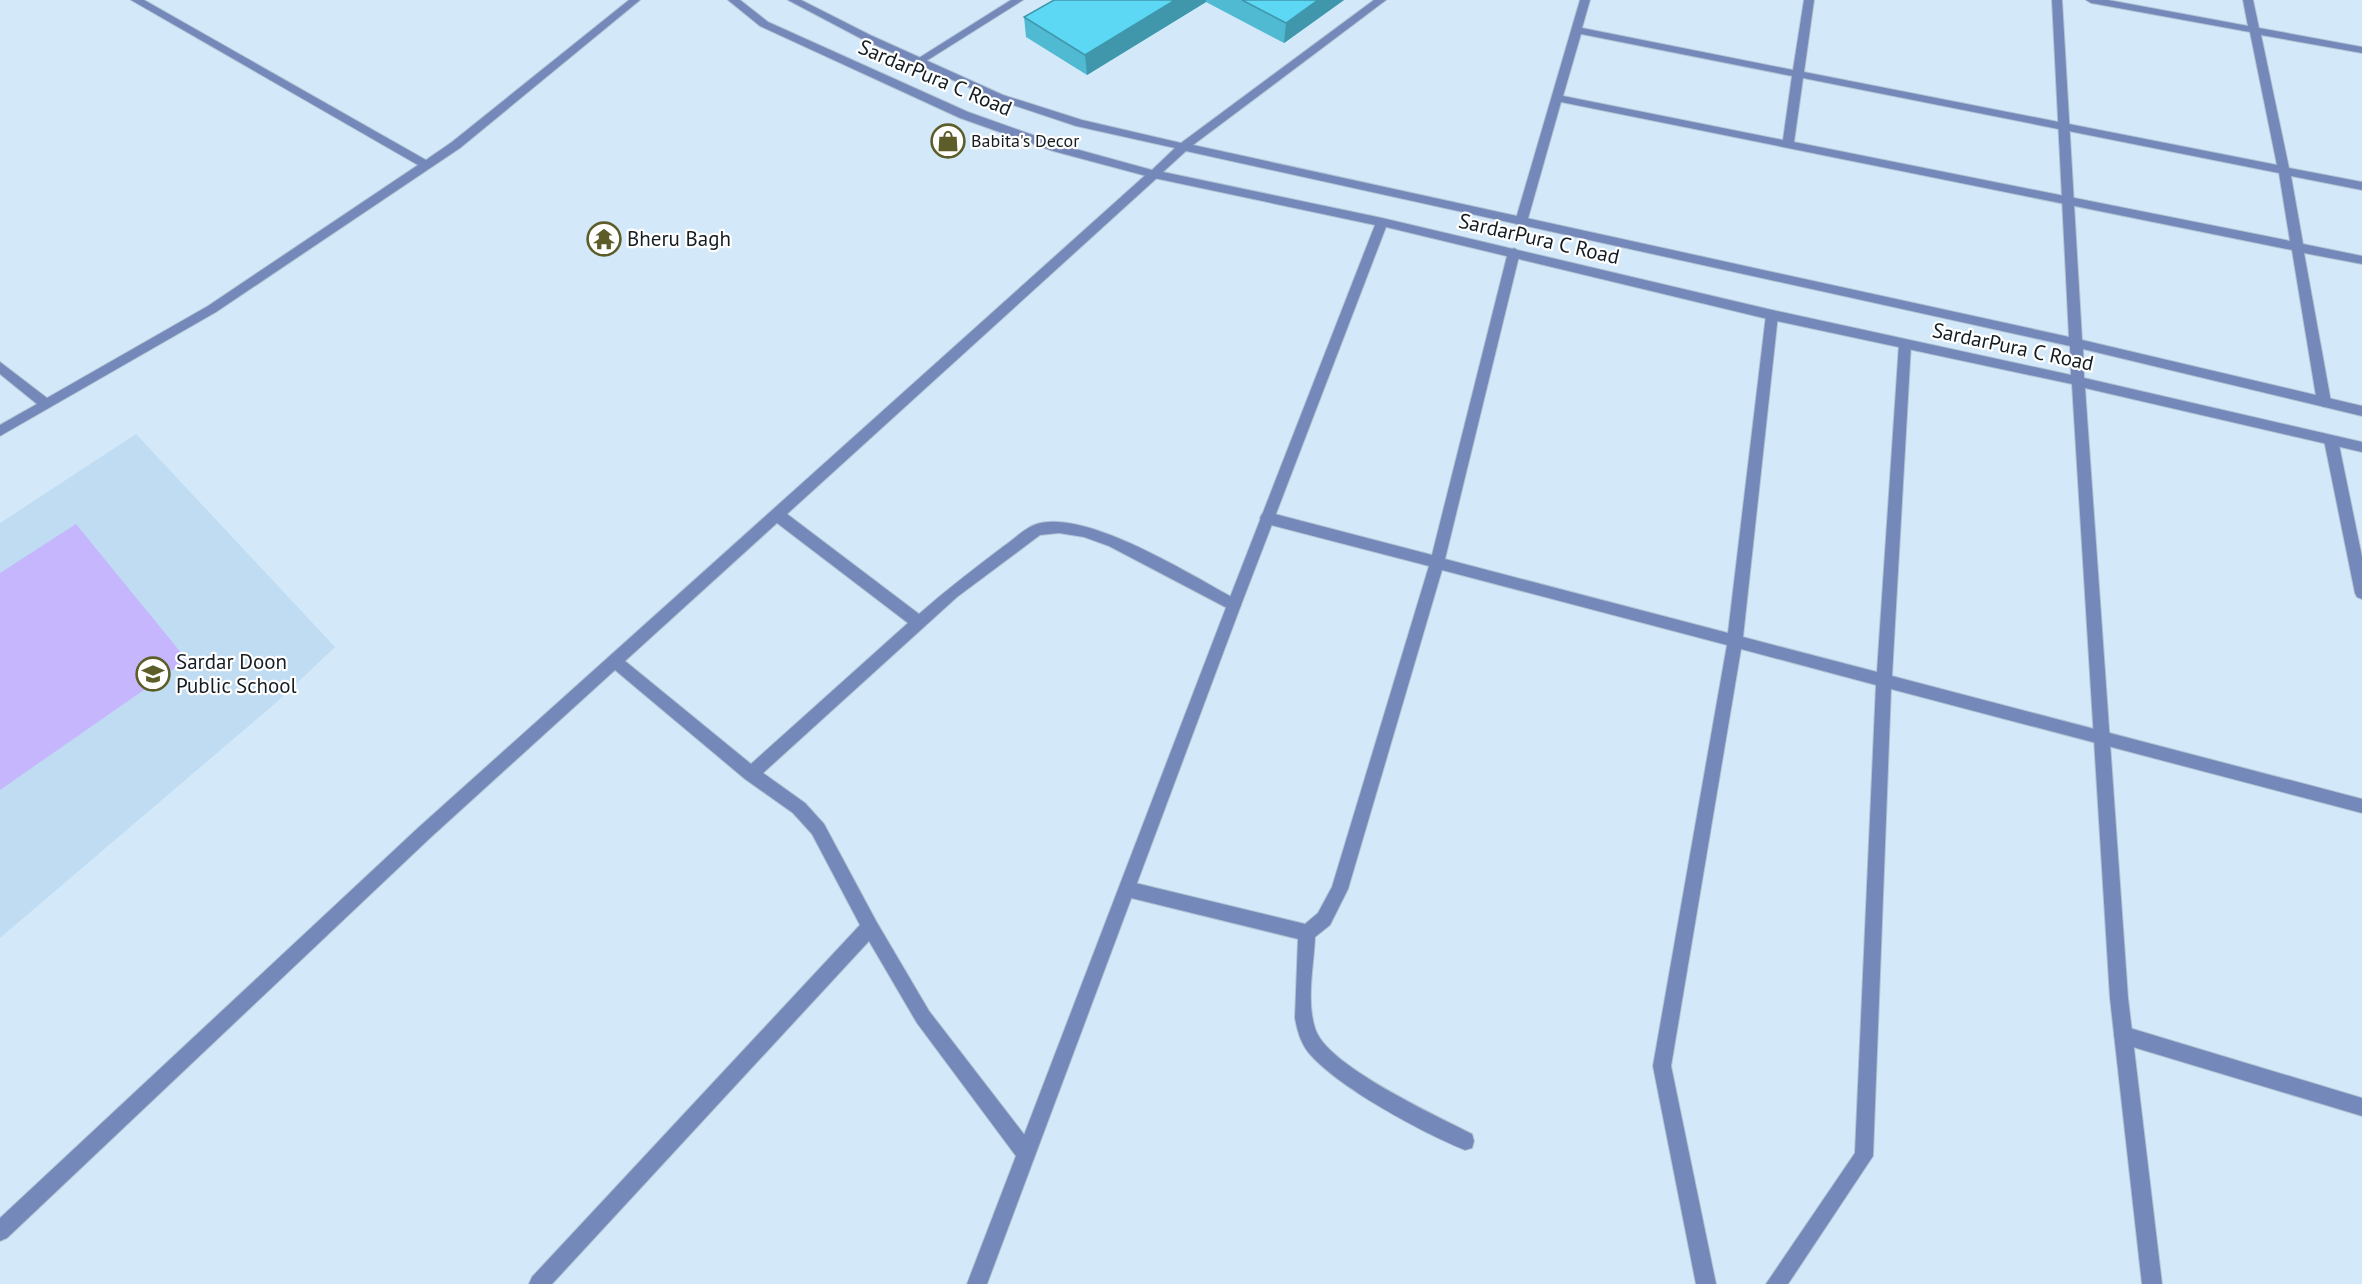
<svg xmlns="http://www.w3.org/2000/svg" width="2362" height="1284" font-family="'PT Sans',sans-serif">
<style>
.built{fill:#c0dcf2}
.green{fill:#c6b6fd}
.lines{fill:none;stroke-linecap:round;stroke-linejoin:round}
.minor-casing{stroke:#b1c4d3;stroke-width:2}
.tertiary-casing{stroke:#b1c4d3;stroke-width:2}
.minor{fill:#7588ba;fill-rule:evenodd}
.tertiary{fill:#7588ba;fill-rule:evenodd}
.wall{fill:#4fbad2}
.shaded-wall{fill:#4097ab}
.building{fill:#5cd8f4;stroke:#4097ab;stroke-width:1.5}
.labels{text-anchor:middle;stroke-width:4.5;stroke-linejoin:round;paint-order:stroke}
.far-poi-label{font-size:18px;fill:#151d23;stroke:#fff;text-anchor:start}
.street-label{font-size:21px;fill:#151d23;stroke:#fff}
.poi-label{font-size:21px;fill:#151d23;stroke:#fff;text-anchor:start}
</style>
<rect width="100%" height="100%" fill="#d3e9fa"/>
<polygon class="built" points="136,434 335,647 278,701 0,938 0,523"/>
<polygon class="green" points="76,524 187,660 0,790 0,573"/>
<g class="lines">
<defs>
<g id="minor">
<polygon points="131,0 144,0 426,160 452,142 629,0 640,0 460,148 216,312 0,436 0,425 37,404 0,374 0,362 47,398 208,306 418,165"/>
<polygon points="1011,0 1023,0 923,63 919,64 914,61"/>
<path d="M1580 0H1590L1582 28 1793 70 1804 0H1814L1804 72 2277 165 2250 32 2091 3 2086 0H2108L2248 26 2243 0H2253L2259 28 2362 47V53L2261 35 2289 168 2362 182V190L2291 176 2303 244 2362 256V264L2304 253 2331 402 2324 407 2317 402 2292 250 1561 102 1527 222 1521 226 1517 225 1515 222ZM1581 34 1792 76 1783 140 1563 96ZM1803 78 2279 173 2290 241 1794 142Z"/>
<path d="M1154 170 1160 174 1158 177 787 514 919 614C946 590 975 568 1004 546 1013 540 1024 529 1034 525 1083 506 1194 577 1239 601L1241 605 1239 609H1229L1109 546 1084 537 1059 533 1040 535 957 597 763 773 805 803 824 824 876 921 929 1011 1033 1146 1035 1153 1033 1160 1026 1162 1019 1160 917 1023 869 941 552 1284H529L532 1277 860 925 812 834 793 813 745 779 615 670 430 838 7 1238 0 1241V1218L418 828 1150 171ZM777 523 908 623 751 764 625 661Z"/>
<path d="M1514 248 1520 252 1445 559 1728 633 1766 315 1772 310 1778 315 1743 637 1877 672 1899 344 1905 339 1911 344 1892 676 2362 799V813L1891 689 1873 1156 1788 1284H1766L1855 1153 1876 685 1741 649 1671 1066 1716 1284H1696L1653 1066 1727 645 1442 570 1348 889 1330 925 1315 937C1314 965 1306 1000 1315 1028 1325 1065 1437 1116 1472 1134L1474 1141 1472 1148 1465 1150C1423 1133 1337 1087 1308 1052 1301 1043 1297 1030 1295 1018L1298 939 1127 897 1121 895 1119 889 1121 883 1127 881 1305 924 1318 913 1332 887 1429 566 1267 524 1262 522 1260 518 1262 514 1267 512 1432 555 1508 252Z"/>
<polygon points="2331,435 2338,440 2362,557 2362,599 2357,597 2355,593 2324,440"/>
<polygon points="2123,1026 2362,1098 2362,1116 2123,1044 2117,1041 2114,1035 2117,1029"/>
</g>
<path id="tertiary" d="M728 0H740L768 22 968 112 1061 145 1152 170 1175 148 1076 126 995 99 862 39 788 0H801L870 35 1003 95 1082 120 1181 143 1374 0H1386L1193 145 2069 337 2052 0H2062L2082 340 2362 406V416L2083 349 2084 378 2362 442V452L2085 388 2128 998 2162 1284H2142L2110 998 2072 384 1772 320 1386 227 1241 605 987 1284H967L1227 605 1375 225 1154 178 1053 151 960 118 760 26ZM1186 151 2070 346 2071 375 1772 310 1382 218 1163 172Z"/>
</defs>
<use href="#minor" class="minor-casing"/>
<use href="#tertiary" class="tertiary-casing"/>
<use href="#minor" class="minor"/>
<use href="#tertiary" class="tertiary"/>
</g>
<polygon class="wall" points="1054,0 1344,0 1284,43 1206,2 1087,75 1026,37 1024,17"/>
<g class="shaded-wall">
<polygon points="1175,0 1206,0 1206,2 1087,75 1085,55"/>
<polygon points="1318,0 1344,0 1284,43 1286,23"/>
</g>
<g class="building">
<polygon points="1054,0 1175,0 1085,55 1024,17"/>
<polygon points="1242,0 1318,0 1286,23"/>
</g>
<defs>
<symbol id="shop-ring" viewBox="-11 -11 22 22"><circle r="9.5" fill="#fff" stroke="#5d5d2a" stroke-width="1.5"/><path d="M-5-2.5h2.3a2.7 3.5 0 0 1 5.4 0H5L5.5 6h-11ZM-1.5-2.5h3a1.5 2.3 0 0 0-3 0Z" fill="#5d5d2a"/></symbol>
<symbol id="temple-ring" viewBox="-11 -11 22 22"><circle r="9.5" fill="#fff" stroke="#5d5d2a" stroke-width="1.5"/><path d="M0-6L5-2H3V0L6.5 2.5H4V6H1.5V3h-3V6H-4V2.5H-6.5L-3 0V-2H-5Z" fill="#5d5d2a"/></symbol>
<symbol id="school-ring" viewBox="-11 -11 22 22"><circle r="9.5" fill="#fff" stroke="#5d5d2a" stroke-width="1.5"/><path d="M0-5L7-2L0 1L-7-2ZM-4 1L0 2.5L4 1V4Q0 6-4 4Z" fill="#5d5d2a"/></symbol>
</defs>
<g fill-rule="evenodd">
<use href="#shop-ring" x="929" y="122" width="38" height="38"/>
<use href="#temple-ring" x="585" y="220" width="38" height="38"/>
<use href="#school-ring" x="134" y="655" width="38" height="38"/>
</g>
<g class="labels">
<g class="far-poi-label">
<text x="971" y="147">Babita's Decor</text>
</g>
<g class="street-label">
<text transform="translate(935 78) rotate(23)" y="7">SardarPura C Road</text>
<text transform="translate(1539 239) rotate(13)" y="7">SardarPura C Road</text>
<text transform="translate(2013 347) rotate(12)" y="7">SardarPura C Road</text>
</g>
<g class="poi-label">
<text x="627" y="246">Bheru Bagh</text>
<text x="176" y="669">Sardar Doon<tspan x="176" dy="24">Public School</tspan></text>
</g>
</g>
</svg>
